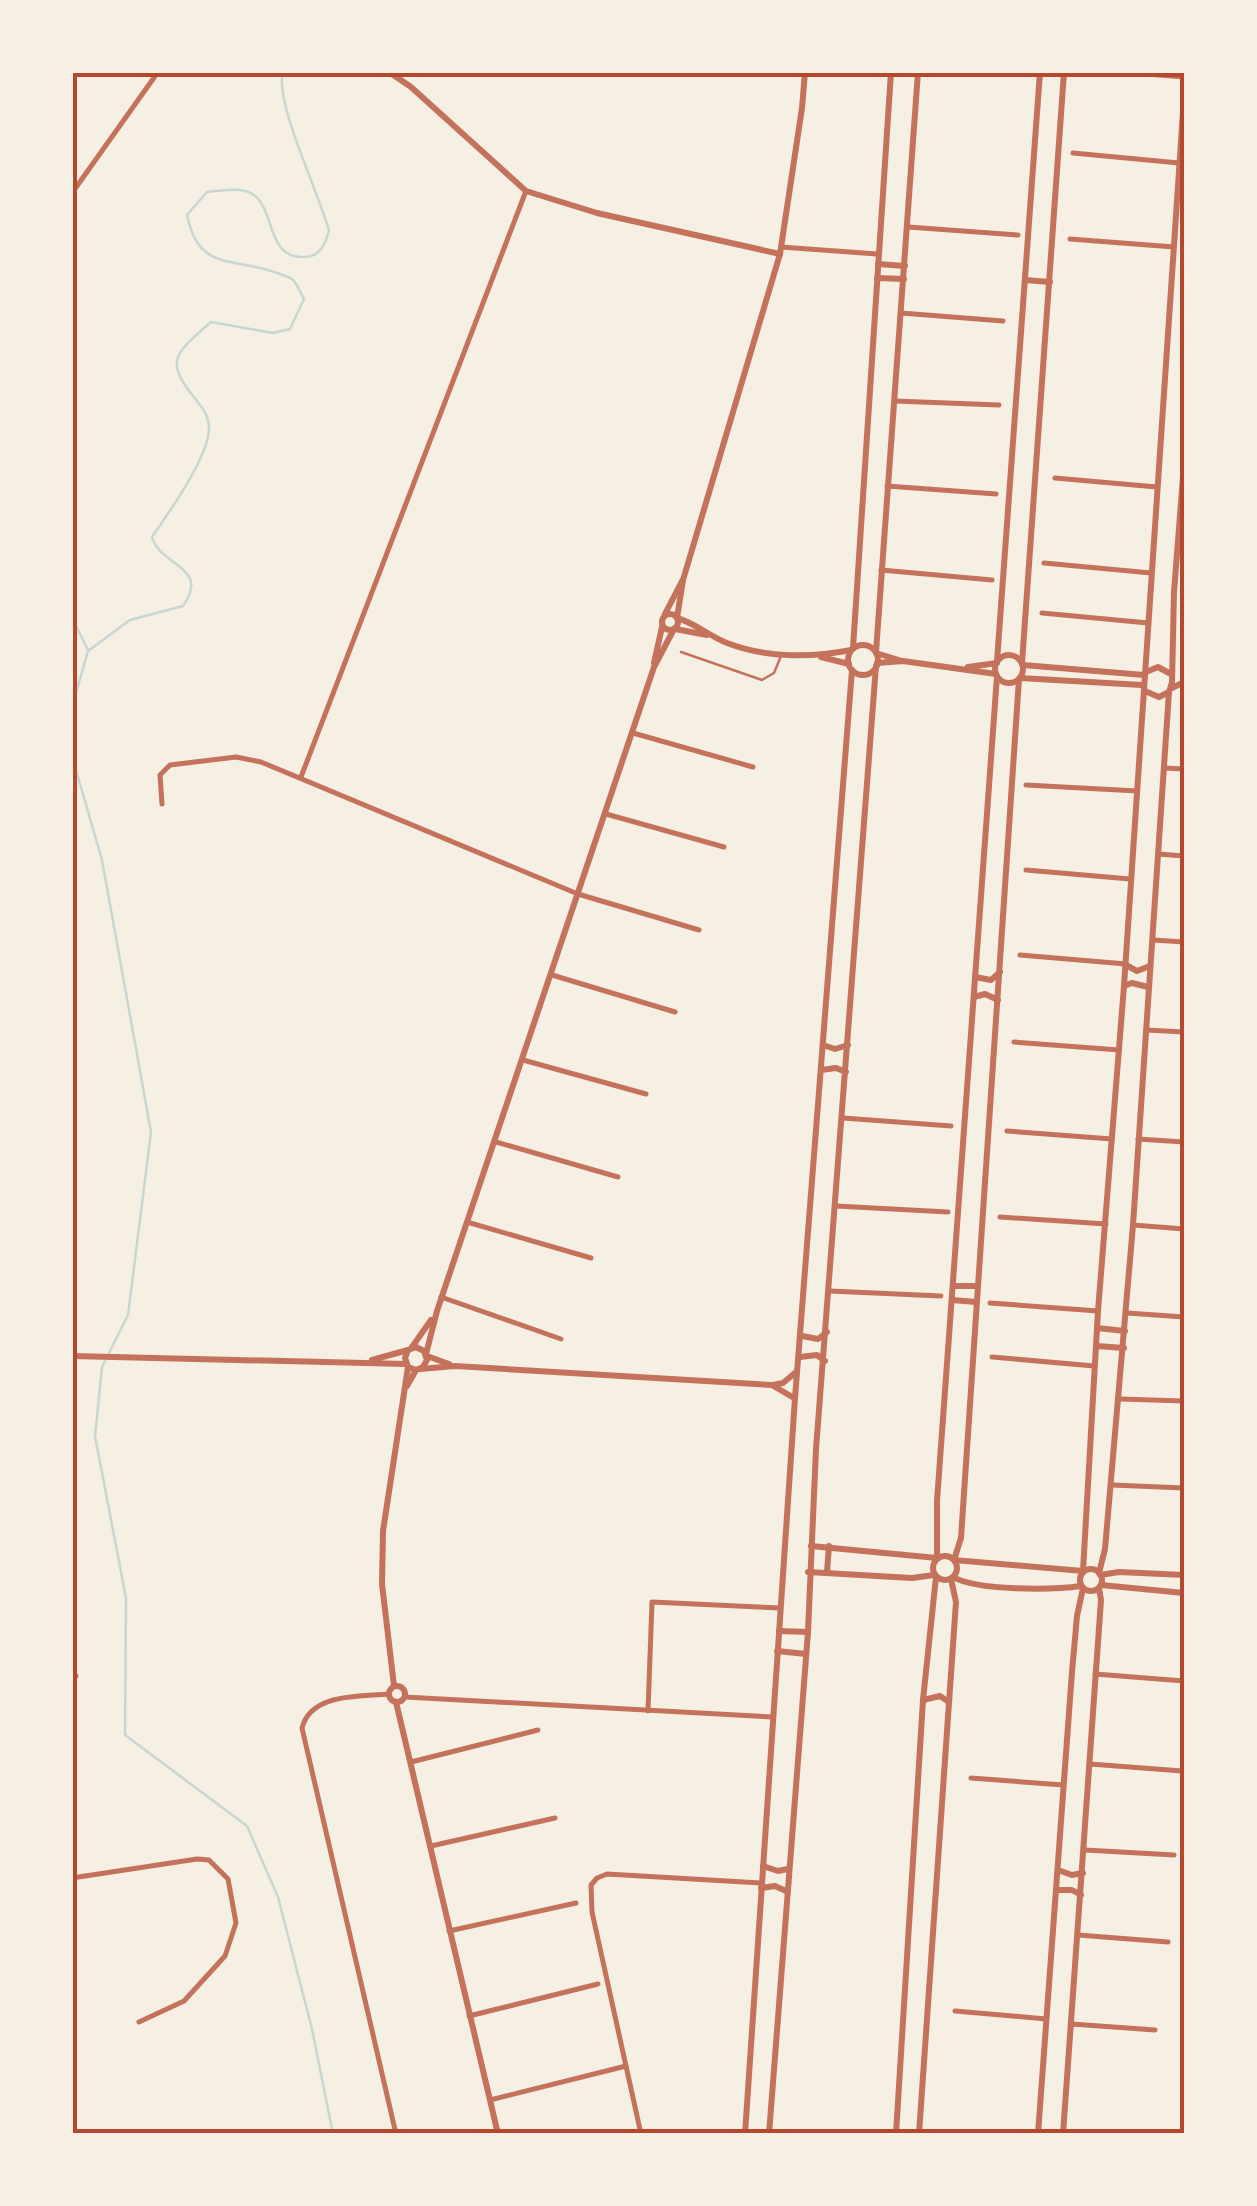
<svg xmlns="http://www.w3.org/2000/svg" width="1257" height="2206" font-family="'Fira Sans',sans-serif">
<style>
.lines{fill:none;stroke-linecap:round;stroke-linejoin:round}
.stream{stroke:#c9d6d2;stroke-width:2.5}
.service{stroke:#c5725c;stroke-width:2.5}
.minor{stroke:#c5725c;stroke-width:5}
.tertiary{stroke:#c5725c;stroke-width:6}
.neatline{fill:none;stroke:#b5482f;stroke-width:4}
</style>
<rect width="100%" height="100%" fill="#f6efe4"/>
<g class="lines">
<g class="stream">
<polyline points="72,618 88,650"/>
<path d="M72 707 88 651 130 620 183 606C211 566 160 567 152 537 169 512 208 458 209 429 209 417 204 410 197 401 163 360 175 354 211 322L273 333 290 329 304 299C301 294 297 283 292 279 287 276 282 275 277 273 234 257 198 272 187 215L207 192C221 191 242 186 254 195 276 212 266 259 305 257 321 256 325 244 329 231 320 195 274 102 283 72"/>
<polyline points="72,756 102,860 151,1132 128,1315 102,1367 95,1436 126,1598 125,1735 247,1826 278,1897 312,2029 333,2134"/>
</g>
<polyline class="service" points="681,652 762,680 774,673 781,656"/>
<g class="minor">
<polyline points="1120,72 1184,77"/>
<polyline points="72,75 75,72"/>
<polyline points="1073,153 1179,163"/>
<polyline points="72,193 158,72"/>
<polyline points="908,227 1018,235"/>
<polyline points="1070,239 1174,247"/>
<polyline points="781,247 877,254"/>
<polyline points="901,313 1003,321"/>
<polyline points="895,401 999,405"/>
<polyline points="1055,478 1157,487"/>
<polyline points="887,486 996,494"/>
<polyline points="1044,563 1151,573"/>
<polyline points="881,570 992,580"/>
<polyline points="1042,613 1148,623"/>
<polyline points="633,733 753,767"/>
<polyline points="1164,768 1184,769"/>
<polyline points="301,777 526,191"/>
<polyline points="1026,785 1137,791"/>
<polyline points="162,804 160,775 170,765 236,757 261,762 578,894 699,930"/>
<polyline points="606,814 724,847"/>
<polyline points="1158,854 1184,856"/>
<polyline points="1026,870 1130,879"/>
<polyline points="1153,940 1184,942"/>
<polyline points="1020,955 1126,964"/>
<polyline points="552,975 675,1012"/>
<polyline points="1146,1030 1184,1032"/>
<polyline points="1014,1042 1119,1050"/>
<polyline points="523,1060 646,1094"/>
<polyline points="843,1118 951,1126"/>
<polyline points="1007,1131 1112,1139"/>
<polyline points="1138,1139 1184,1142"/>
<polyline points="496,1142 618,1177"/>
<polyline points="836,1206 948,1212"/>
<polyline points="1000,1217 1106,1224"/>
<polyline points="467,1222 591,1258"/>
<polyline points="1133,1225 1184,1229"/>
<polyline points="830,1291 941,1296"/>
<polyline points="441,1297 561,1339"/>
<polyline points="990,1303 1098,1311"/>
<polyline points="1127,1313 1184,1317"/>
<polyline points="992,1357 1094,1366"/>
<polyline points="1120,1399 1184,1401"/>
<polyline points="1112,1485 1184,1488"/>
<polyline points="1095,1674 1184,1681"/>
<polyline points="72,1678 76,1676"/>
<path d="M389 1694C359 1697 311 1693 302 1728L396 2134"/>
<polyline points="405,1697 773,1717"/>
<polyline points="648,1711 652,1602 780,1608"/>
<polyline points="411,1762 538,1730"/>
<polyline points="1090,1764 1182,1771"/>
<polyline points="971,1778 1063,1785"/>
<polyline points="431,1846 555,1818"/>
<polyline points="1085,1850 1174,1855"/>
<polyline points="72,1878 197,1859 209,1860 228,1879 236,1923 225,1956 184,2001 139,2022"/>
<polyline points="449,1931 576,1903"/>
<polyline points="1078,1935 1168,1942"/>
<polyline points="955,2011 1046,2019"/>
<polyline points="469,2016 598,1984"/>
<polyline points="1072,2024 1155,2030"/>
<polyline points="490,2100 626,2066"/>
<polyline points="641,2134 592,1912 591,1885 597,1878 607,1874 761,1883"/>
</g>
<g class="tertiary">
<polyline points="389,72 411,87 526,191 597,213 780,254"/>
<polyline points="878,264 905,266"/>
<polyline points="877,278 904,279"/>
<polyline points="1025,280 1050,282"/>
<circle cx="670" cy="622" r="8"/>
<polyline points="665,614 682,581"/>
<polyline points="677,618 683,580 780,254 802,108 805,72"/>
<path d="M677 618C695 623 709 636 727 643 766 658 811 658 851 650"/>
<polyline points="675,629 707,635"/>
<circle cx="863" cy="660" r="15"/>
<polyline points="853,648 891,72"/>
<polyline points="876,652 918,72"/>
<polyline points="876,653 902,661"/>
<circle cx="1009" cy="669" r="14"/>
<polyline points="821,657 849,664"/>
<polyline points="997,661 1040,72"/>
<polyline points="654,663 662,627"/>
<polyline points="877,663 903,661 996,674"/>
<polyline points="1022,663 1064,72"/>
<polyline points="1023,665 1144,675"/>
<polyline points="968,667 997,663"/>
<polyline points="1146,672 1158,667 1169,673"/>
<polyline points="1020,678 1142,685"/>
<polyline points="1019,679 961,1538 954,1560 1083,1571 1098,1311 1124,986 1184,97"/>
<polyline points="1172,688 1184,682"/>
<polyline points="1145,691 1159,697 1169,692"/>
<polyline points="1126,965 1137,971 1150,966"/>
<polyline points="975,977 991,980 1000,972"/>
<polyline points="1124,986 1132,983 1148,987"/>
<polyline points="974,997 985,994 998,1000"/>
<polyline points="823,1045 835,1049 848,1045"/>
<polyline points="821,1070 836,1068 846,1072"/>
<polyline points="953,1286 977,1286"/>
<polyline points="952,1300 976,1302"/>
<polyline points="1097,1328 1125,1331"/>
<polyline points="802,1336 818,1339 827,1332"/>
<polyline points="1097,1346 1124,1348"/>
<polyline points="412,1347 431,1320"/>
<polyline points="426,1354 437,1311 654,667 674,629"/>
<polyline points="72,1356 406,1364"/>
<polyline points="427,1356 449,1364"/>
<polyline points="800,1357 817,1355 825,1361"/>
<polyline points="372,1360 408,1350"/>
<polyline points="420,1369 455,1366 772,1385 794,1398"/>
<polyline points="773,1385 783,1383 796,1372"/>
<polyline points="407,1386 416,1370 423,1367 427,1360 424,1351 416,1347 408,1350 405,1358 408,1367 416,1370"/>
<polyline points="811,1546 937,1558 937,1501 997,676"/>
<circle cx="945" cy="1568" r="12"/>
<circle cx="1091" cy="1580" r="11"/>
<polyline points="808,1572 912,1578 934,1575"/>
<polyline points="827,1572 829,1546"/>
<polyline points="1099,1573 1105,1549 1133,1225 1169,692 1172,682 1174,592 1184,464"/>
<polyline points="1100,1575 1119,1572 1184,1575"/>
<path d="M953 1577C978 1591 1052 1590 1081 1586"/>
<polyline points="1101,1585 1184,1593"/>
<polyline points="779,1631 808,1632"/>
<polyline points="777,1651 806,1654"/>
<circle cx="397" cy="1694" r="8"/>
<polyline points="394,1686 382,1584 383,1531 408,1367"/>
<polyline points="923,1700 940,1696 949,1702"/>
<polyline points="396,1702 498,2134"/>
<polyline points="763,1866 778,1871 788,1869"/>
<polyline points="1058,1870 1072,1875 1083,1873"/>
<polyline points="761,1888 775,1886 786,1891"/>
<polyline points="1056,1890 1072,1890 1081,1895"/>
<polyline points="745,2134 795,1398 852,670"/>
<polyline points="769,2134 808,1632 816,1449 876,666"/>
<polyline points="896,2134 923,1700 936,1577"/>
<polyline points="919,2134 956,1602 951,1579"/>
<polyline points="1038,2134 1072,1672 1077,1616 1083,1588"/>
<polyline points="1063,2134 1101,1600 1099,1588"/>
</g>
</g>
<rect width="1257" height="2206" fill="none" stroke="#f6efe4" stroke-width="150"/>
<rect x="75" y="75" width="1107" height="2056" class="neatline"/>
</svg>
